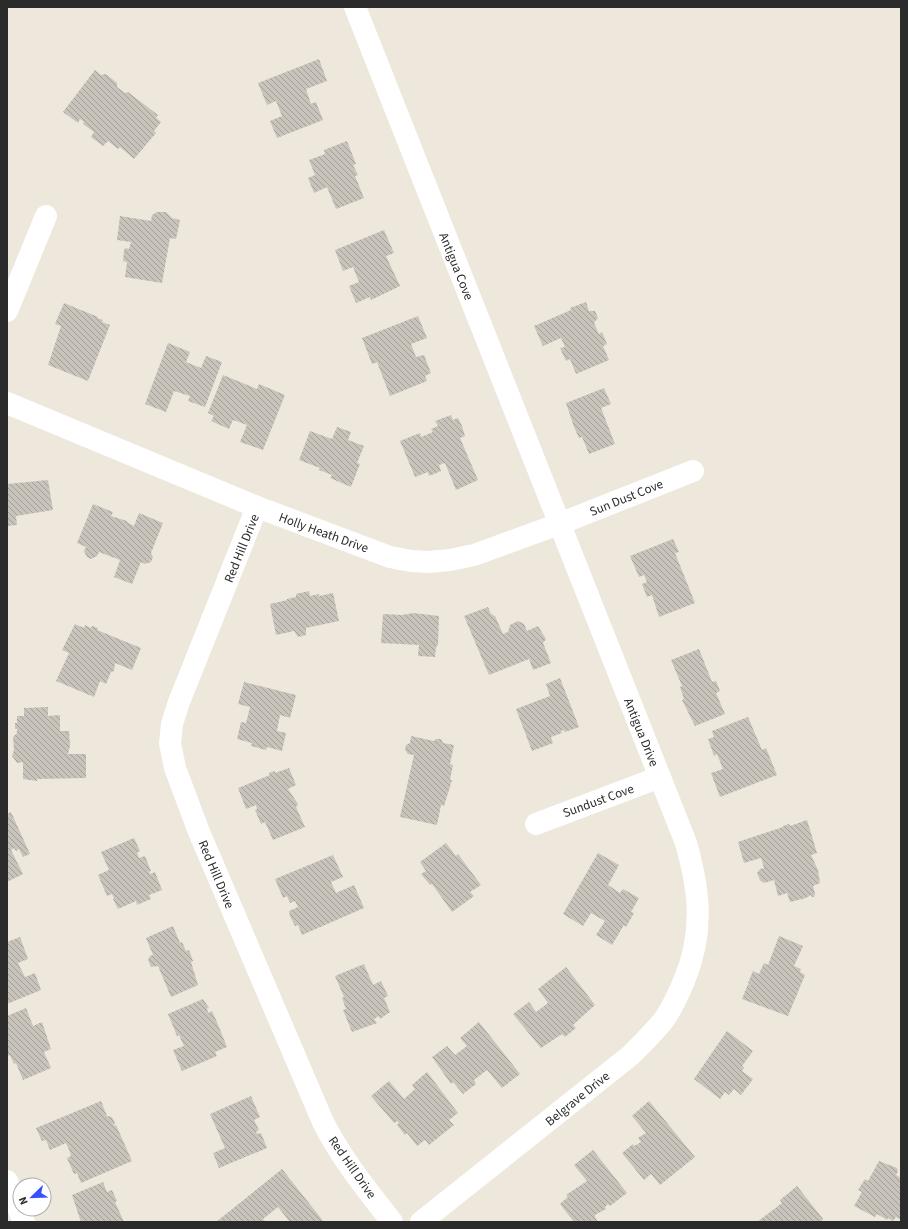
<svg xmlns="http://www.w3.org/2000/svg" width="908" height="1229" font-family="'Source Sans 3',sans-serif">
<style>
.building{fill:url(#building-back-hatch)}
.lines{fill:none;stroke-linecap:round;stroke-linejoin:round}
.street{stroke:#fff;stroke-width:22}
.labels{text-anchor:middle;stroke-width:4;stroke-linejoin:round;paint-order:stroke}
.street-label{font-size:13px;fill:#2b2b2b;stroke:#fff}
</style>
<defs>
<pattern id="building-back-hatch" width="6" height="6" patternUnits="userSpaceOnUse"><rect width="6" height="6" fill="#c9c4bb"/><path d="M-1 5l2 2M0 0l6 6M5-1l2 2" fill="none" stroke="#a39f98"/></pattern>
</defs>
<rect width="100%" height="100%" fill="#eee7db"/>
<g class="building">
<polygon points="319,59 327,81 306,89 311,104 316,102 323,120 277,138 270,121 282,116 276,101 267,105 258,83"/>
<polygon points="95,70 101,75 106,74 117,83 117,87 125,93 128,92 158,115 156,118 161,122 154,131 156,133 134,159 120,147 118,149 108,141 103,146 91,137 94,132 83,124 84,122 80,119 78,123 63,112"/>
<polygon points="347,141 356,164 353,165 358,175 355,176 364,198 336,209 327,187 314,193 308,178 315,175 309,160 325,154 324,150"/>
<polygon points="157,212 166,212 172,218 180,220 176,239 170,238 162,283 125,277 127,262 123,261 124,251 125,248 129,249 131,242 117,240 120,216 151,221 152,215"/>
<polygon points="384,230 394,253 386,256 400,286 371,300 370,297 356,303 349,286 359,282 353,267 343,271 335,250"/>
<polygon points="586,302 589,311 595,311 598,318 594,323 599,334 602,332 607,344 603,346 609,360 576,374 570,359 566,361 560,348 565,347 561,338 543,346 534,326 571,310 570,308"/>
<polygon points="64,303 98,317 97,318 103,320 102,322 110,325 88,381 48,365 61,326 55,324"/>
<polygon points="418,316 427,338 411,344 416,357 424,355 431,373 425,376 427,381 390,396 377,362 372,364 362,338"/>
<polygon points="168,343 190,352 186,362 201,368 206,356 222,362 205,407 188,401 190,396 174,391 166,412 145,404"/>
<polygon points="223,375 257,389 259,384 285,395 263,450 240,442 247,425 233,420 229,429 211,421 214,416 208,413"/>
<polygon points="604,388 611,404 601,408 615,444 589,454 582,437 579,438 574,427 566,403"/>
<polygon points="451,415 453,420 458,418 462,426 465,436 460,438 478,480 456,490 445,463 439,465 441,471 429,476 428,472 415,477 400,441 420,433 421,437 433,432 431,429 438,426 435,421"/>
<polygon points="337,427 351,432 348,440 364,446 357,463 360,464 351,487 330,478 332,475 319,470 320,468 299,460 310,431 332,439"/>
<polygon points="48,480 53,510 16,516 17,525 7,526 7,484"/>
<polygon points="93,504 113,512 111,516 127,521 127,522 134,526 139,513 163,523 151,553 153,557 151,562 145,564 141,562 132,584 114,577 120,560 99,552 97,556 91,559 87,557 84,551 86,547 77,543"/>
<polygon points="673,539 679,552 675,553 695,603 659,617 652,595 647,597 642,584 647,582 644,575 639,577 630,556"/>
<polygon points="309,591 310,596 319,594 319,596 333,593 339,621 306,628 306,635 298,637 294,631 276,635 270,604 287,600 287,599 296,597 296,594"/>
<polygon points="488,607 491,614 495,616 503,634 508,632 510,625 518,621 524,624 527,631 538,626 546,639 543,643 551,663 533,670 529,659 489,675 464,616"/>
<polygon points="413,613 439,616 438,645 436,647 435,657 418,656 419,645 381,643 383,614 402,615"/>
<polygon points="75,624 84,628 85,625 91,628 92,626 98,628 97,630 141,648 132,670 115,663 114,671 111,672 106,684 100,681 94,697 56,681 69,653 62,650"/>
<polygon points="699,649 712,682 716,681 720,691 716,693 725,714 695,726 682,700 684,699 680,687 682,686 671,660"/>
<polygon points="560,678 579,727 565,732 563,730 561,731 562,733 551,737 553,743 532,751 516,709 550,696 546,684"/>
<polygon points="244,682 296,695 290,718 280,715 277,731 286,733 282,751 267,747 266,750 251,746 252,743 237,739 241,722 246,723 250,707 238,704"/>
<polygon points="48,707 48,716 60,715 60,731 69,731 70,746 68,754 86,754 86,778 37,779 37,781 23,779 23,762 17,763 12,756 14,750 13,737 17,733 17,729 15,729 15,723 17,723 17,716 24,716 24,708"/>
<polygon points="748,717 762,750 766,748 777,775 720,797 711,773 723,769 717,754 714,756 708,739 714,737 712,731"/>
<polygon points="411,736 434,741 436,739 441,739 443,743 454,745 450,764 453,765 450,780 452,780 444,806 441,805 437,825 400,817 414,755 408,754 405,750 406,745 410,743"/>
<polygon points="289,768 296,785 288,789 298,804 296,807 305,827 273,840 265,822 261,824 255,810 257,809 256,805 246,809 238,788 270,775 269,773 275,771 275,773"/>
<polygon points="11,812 30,854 23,857 19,849 16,851 14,848 11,850 23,874 7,882 7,814"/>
<polygon points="807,820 817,853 811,855 818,870 820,883 813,886 815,894 814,897 812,897 811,895 806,898 790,902 787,893 778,896 774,880 764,883 760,880 757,873 760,869 764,868 761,858 744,863 738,842 783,827 783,826 789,824 790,826"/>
<polygon points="134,838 140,851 137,853 139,858 145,856 151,871 149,872 150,874 155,872 162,890 149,895 151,899 137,905 136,901 118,909 113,899 114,898 112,894 107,896 98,875 109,870 101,852"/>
<polygon points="446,843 456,856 458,854 481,885 470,892 474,896 452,912 432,884 430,885 421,874 426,871 420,862"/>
<polygon points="598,853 619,865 608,885 620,893 623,889 639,898 631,912 634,913 626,927 624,925 612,945 596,935 605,921 591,913 583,926 563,914"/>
<polygon points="333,855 343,877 331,882 336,893 354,885 364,908 302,935 298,925 295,926 290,916 289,911 298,907 295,901 290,903 287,896 283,898 275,879"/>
<polygon points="173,926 180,943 182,942 186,951 189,950 193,961 191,962 198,985 171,997 158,966 151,967 148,960 150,956 153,955 146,938"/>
<polygon points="779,936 803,946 794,966 801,969 800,972 805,975 788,1016 742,999 748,984 752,985 748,983 753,971 759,974 764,963 768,965"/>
<polygon points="20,937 28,959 18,963 25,977 35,973 41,990 7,1004 7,942"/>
<polygon points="364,964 373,985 381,981 388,996 384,998 390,1012 380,1019 379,1016 374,1019 377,1023 352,1032 343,1010 346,1009 342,998 344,997 335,976"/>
<polygon points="566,967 595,1005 573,1025 576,1028 565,1037 562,1034 541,1048 513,1014 529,1002 536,1012 548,1003 538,989"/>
<polygon points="203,999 209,1008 207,1008 208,1013 212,1011 217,1022 227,1047 215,1052 217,1056 182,1071 173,1050 184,1046 179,1035 177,1036 168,1014"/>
<polygon points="26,1008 33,1026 42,1022 51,1049 44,1052 51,1068 23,1080 16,1063 14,1064 10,1055 8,1056 7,1054 7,1016"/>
<polygon points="479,1022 520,1074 502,1088 487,1070 474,1080 476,1084 463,1094 453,1082 451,1084 432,1057 447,1046 455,1055 467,1046 460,1038"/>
<polygon points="727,1031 753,1051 742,1066 744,1068 742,1071 753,1079 741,1095 734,1089 729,1095 725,1092 720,1099 694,1079"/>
<polygon points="427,1072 458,1113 449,1120 454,1125 429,1145 425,1140 417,1146 407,1133 405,1135 397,1125 399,1123 397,1121 394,1123 371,1096 389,1081 404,1099 415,1089 412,1085"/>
<polygon points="251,1096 260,1117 254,1120 259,1130 256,1132 257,1134 261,1133 267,1148 219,1168 213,1153 225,1148 210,1114"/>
<polygon points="101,1101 107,1116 112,1117 115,1123 113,1126 116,1125 132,1161 81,1183 77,1173 74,1174 67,1158 71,1156 70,1152 66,1143 50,1150 46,1140 42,1141 36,1128"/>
<polygon points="649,1101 695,1157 660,1185 651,1174 644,1180 622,1153 633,1144 634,1146 638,1144 641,1142 638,1138 646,1133 632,1116"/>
<polygon points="593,1150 627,1193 610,1206 608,1204 605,1207 606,1209 595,1215 595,1217 598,1222 574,1222 560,1204 568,1197 566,1195 587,1181 574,1165"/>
<polygon points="879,1161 897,1168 898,1171 896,1175 901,1178 901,1220 896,1217 893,1221 888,1218 887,1220 877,1214 875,1217 854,1206 862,1192 858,1190 865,1179 868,1181"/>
<polygon points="282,1169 324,1222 290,1222 278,1207 263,1219 266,1222 216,1222"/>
<polygon points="103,1182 107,1192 112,1190 117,1201 115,1202 124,1222 81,1222 72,1195"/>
<polygon points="797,1186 823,1219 821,1222 757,1222 782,1203 780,1200"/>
</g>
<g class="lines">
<g class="street">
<path d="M355 7 686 843C700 892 704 933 684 981 678 995 672 1009 663 1021 653 1033 642 1044 631 1055L421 1222"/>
<polyline points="7,311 46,216"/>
<polyline points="7,403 257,507 390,557 411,561 428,562 450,560 474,555 559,524 693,471"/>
<path d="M257 507 179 702 172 724 170 743 175 768 199 832 323 1122C341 1158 367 1190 392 1222"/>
<polyline points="536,824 660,777"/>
<polyline points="7,1181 24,1222"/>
</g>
</g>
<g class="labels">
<g class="street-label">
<text transform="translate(457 266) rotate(68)" y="5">Antigua Cove</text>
<text transform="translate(626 497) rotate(-22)" y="5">Sun Dust Cove</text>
<text transform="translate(324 532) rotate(20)" y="5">Holly Heath Drive</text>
<text transform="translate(241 548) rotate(-68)" y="5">Red Hill Drive</text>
<text transform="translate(642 732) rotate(68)" y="5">Antigua Drive</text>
<text transform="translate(598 800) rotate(-20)" y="5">Sundust Cove</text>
<text transform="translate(217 874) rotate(67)" y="5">Red Hill Drive</text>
<text transform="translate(577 1098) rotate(-39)" y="5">Belgrave Drive</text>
<text transform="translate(353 1167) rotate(55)" y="5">Red Hill Drive</text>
</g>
</g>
<rect width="908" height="1229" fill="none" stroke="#2b2b2b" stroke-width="16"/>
<g transform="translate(32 1197) rotate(247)"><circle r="19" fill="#ffffff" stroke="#aaaaaa"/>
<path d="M0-3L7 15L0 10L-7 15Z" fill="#3750ff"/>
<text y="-6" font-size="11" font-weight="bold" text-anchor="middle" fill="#2b2b2b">N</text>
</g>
</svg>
